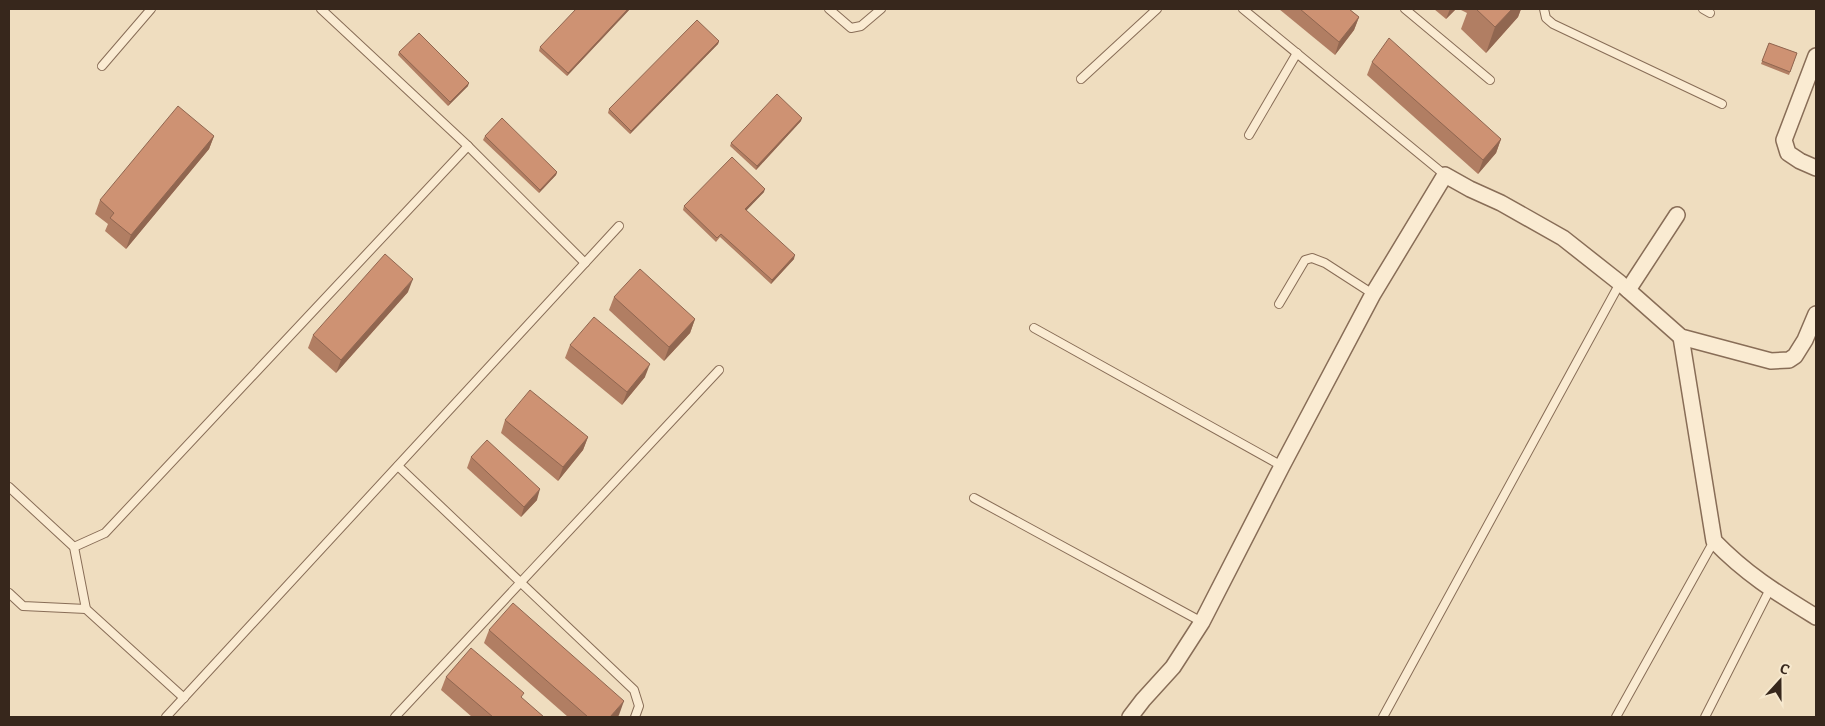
<svg xmlns="http://www.w3.org/2000/svg" width="1825" height="726" font-family="Bitter,serif">
<style>
.lines{fill:none;stroke-linecap:round;stroke-linejoin:round}
.lane-casing{stroke:#886d57;stroke-width:10}
.street-casing{stroke:#886d57;stroke-width:18}
.lane{stroke:#faebd2;stroke-width:8}
.street{stroke:#faebd2;stroke-width:15}
.wall{fill:#b17e63}
.shaded-wall{fill:#906650}
.building{fill:#ce9273;stroke:#906650}
</style>
<rect width="100%" height="100%" fill="#efddbf"/>
<g class="lines">
<defs>
<g id="lane">
<polyline points="321,9 468,146 585,263"/>
<polyline points="829,9 851,28 861,26 881,9"/>
<polyline points="1243,9 1445,175"/>
<polyline points="1405,9 1490,80"/>
<polyline points="1544,9 1546,18 1553,24 1722,104"/>
<polyline points="1703,9 1710,13"/>
<polyline points="102,66 151,9"/>
<polyline points="1081,79 1157,9"/>
<polyline points="1249,135 1297,53"/>
<polyline points="1279,304 1305,260 1312,258 1325,263 1373,294"/>
<polyline points="1034,328 1282,466"/>
<polyline points="398,466 634,690 639,706 635,717"/>
<polyline points="9,487 74,547 86,609 184,698"/>
<polyline points="974,498 1202,622"/>
<polyline points="74,547 105,533 468,146"/>
<polyline points="9,593 23,606 86,609"/>
<polyline points="166,717 619,226"/>
<polyline points="395,717 719,370"/>
<polyline points="1383,717 1620,283"/>
<polyline points="1616,717 1714,541"/>
<polyline points="1705,717 1770,589"/>
</g>
<g id="street">
<polyline points="1816,56 1784,140 1788,153 1800,161 1816,168"/>
<polyline points="1628,290 1677,215"/>
<path d="M1681 337 1714 541C1747 575 1777 593 1816 617"/>
<polyline points="1130,717 1143,700 1173,667 1202,622 1282,466 1373,294 1445,175 1470,189 1501,203 1563,238 1620,283 1681,337 1771,361 1789,360 1795,356 1805,340 1816,314"/>
</g>
</defs>
<use href="#lane" class="lane-casing"/>
<use href="#street" class="street-casing"/>
<use href="#lane" class="lane"/>
<use href="#street" class="street"/>
</g>
<g class="wall">
<polygon points="630,9 567,76 539,51 540,47"/>
<polygon points="1279,9 1349,9 1359,17 1354,30 1335,55"/>
<polygon points="1434,9 1456,9 1446,19"/>
<polygon points="1459,9 1521,9 1518,17 1486,53 1461,29 1467,13"/>
<polygon points="719,41 718,44 630,134 608,113 609,109"/>
<polygon points="1769,43 1797,53 1789,75 1761,64"/>
<polygon points="399,52 468,86 448,106 398,55"/>
<polygon points="1372,62 1501,139 1496,153 1478,174 1367,75"/>
<polygon points="801,121 756,170 730,146 731,143"/>
<polygon points="214,136 209,149 126,249 105,231 108,224 95,214 100,200"/>
<polygon points="485,136 557,172 556,175 539,193 483,140"/>
<polygon points="764,192 746,210 794,259 771,284 720,237 716,242 683,210 684,206"/>
<polygon points="408,292 336,373 308,348 313,335"/>
<polygon points="614,297 695,319 690,333 664,361 609,310"/>
<polygon points="570,345 645,377 622,405 565,358"/>
<polygon points="505,420 588,437 583,450 558,481 501,433"/>
<polygon points="471,457 537,500 521,517 467,468"/>
<polygon points="489,630 619,715 617,717 568,717 484,643"/>
<polygon points="446,677 522,699 544,717 472,717 441,690"/>
</g>
<g class="shaded-wall">
<polygon points="628,9 630,9 567,76 568,73"/>
<polygon points="1450,9 1456,9 1446,19"/>
<polygon points="1512,9 1521,9 1518,17 1486,53 1495,27"/>
<polygon points="1359,17 1354,30 1335,55 1339,42"/>
<polygon points="719,41 718,44 630,134 631,131"/>
<polygon points="469,83 468,86 448,106 450,102"/>
<polygon points="802,118 801,121 756,170 757,166"/>
<polygon points="214,136 209,149 126,249 131,235"/>
<polygon points="1501,139 1496,153 1478,174 1483,160"/>
<polygon points="557,172 556,175 539,193 540,190"/>
<polygon points="765,189 764,192 744,213 745,209"/>
<polygon points="795,255 794,259 771,284 772,280"/>
<polygon points="413,279 408,292 336,373 341,360"/>
<polygon points="695,319 690,333 664,361 669,347"/>
<polygon points="650,364 645,377 622,405 627,392"/>
<polygon points="588,437 583,450 558,481 563,467"/>
<polygon points="540,489 537,500 521,517 524,507"/>
<polygon points="624,701 619,715 617,717 610,717"/>
</g>
<g class="building">
<polygon points="576,9 628,9 568,73 540,47"/>
<polygon points="1300,9 1349,9 1359,17 1339,42"/>
<polygon points="1476,9 1512,9 1495,27"/>
<polygon points="697,20 719,41 631,131 609,109"/>
<polygon points="419,33 469,83 450,102 399,52"/>
<polygon points="1389,38 1501,139 1483,160 1372,62"/>
<polygon points="1769,43 1797,53 1790,72 1762,61"/>
<polygon points="777,94 802,118 757,166 731,143"/>
<polygon points="178,106 214,136 131,235 110,218 114,213 100,200"/>
<polygon points="502,118 557,172 540,190 485,136"/>
<polygon points="732,157 765,189 745,209 795,255 772,280 721,234 717,238 684,206"/>
<polygon points="385,254 413,279 341,360 313,335"/>
<polygon points="640,269 695,319 669,347 614,297"/>
<polygon points="594,317 650,364 627,392 570,345"/>
<polygon points="530,390 588,437 563,467 505,420"/>
<polygon points="487,440 540,489 524,507 471,457"/>
<polygon points="513,603 624,701 610,717 588,717 489,630"/>
<polygon points="471,648 524,693 521,697 544,717 493,717 446,677"/>
</g>
<rect width="1825" height="726" fill="none" stroke="#37271c" stroke-width="20"/>
<g transform="translate(1780 681) rotate(21)" stroke="#f6e8ce" stroke-width="4" paint-order="stroke">
<path d="M0-4L9 19L0 12L-9 19Z" fill="#37271c"/>
<text y="-8" font-size="14" font-weight="bold" text-anchor="middle" fill="#37271c">С</text>
</g>
</svg>
